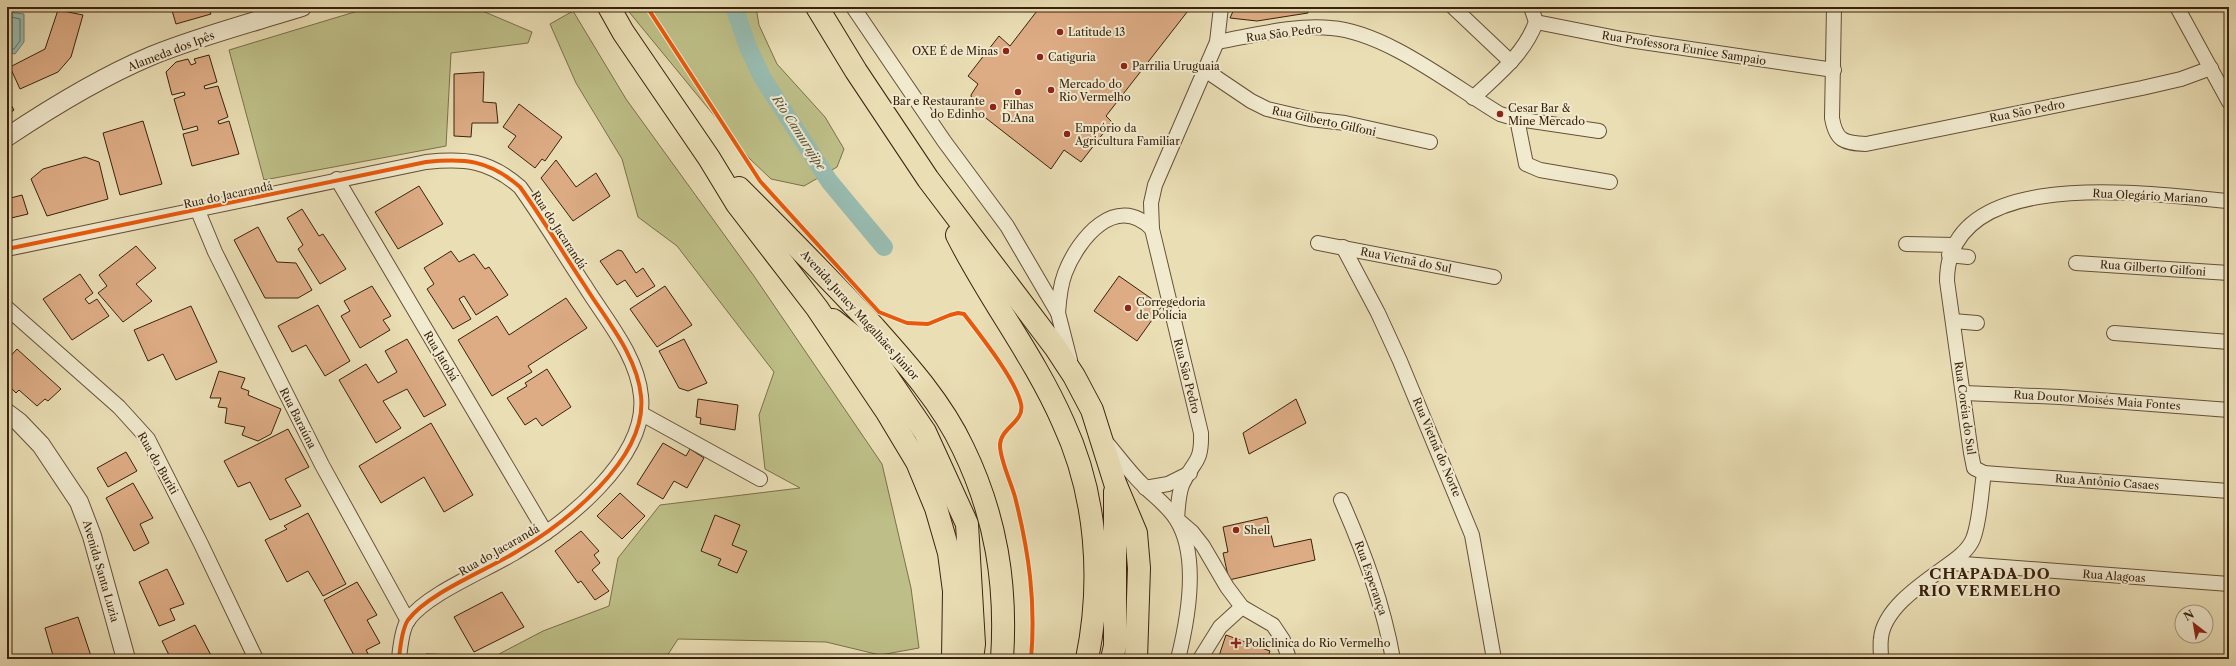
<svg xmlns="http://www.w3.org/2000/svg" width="2236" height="666" font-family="'Libre Caslon Text',serif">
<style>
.green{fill:#bebf88;stroke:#7c704a}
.water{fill:#98bcb1;stroke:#727e6f}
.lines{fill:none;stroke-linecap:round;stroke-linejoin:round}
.shore{stroke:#686f5f;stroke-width:1}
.canal{stroke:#98bcb1;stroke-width:18}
.building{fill:#ddac85;stroke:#39220d}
.minor-casing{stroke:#655137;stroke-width:16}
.tertiary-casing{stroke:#655137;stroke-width:20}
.primary-casing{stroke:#39220d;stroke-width:24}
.minor{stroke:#f1eacf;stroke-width:14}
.tertiary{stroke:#f1eacf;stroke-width:18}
.primary{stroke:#eadeb5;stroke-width:22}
.cycleway-casing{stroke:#f1eacf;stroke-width:6}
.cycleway{stroke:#e8590c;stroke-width:4}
.poi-dot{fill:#8f2418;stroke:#f1eacf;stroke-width:1.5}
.labels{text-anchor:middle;stroke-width:4;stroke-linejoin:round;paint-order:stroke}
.poi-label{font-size:11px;fill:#39220d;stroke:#f1eacf;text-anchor:start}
.street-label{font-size:11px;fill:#39220d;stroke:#f1eacf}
.water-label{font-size:12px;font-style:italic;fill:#56503e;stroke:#f1eacf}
.district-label{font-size:15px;font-weight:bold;letter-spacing:1px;fill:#39220d;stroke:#f1eacf}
</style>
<rect width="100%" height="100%" fill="#eadeb5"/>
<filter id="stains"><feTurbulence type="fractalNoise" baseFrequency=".005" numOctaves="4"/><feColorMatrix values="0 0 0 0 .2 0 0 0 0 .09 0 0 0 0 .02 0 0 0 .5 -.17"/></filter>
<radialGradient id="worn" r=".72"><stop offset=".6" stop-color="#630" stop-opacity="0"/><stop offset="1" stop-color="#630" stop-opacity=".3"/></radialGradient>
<g class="green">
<polygon points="371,7 473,7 532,32 528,43 451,53 446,146 264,180 229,50"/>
<polygon points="625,7 756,7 759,25 777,64 825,117 844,149 837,167 804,186 771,179 749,158"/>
<polygon points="573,11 626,99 754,276 882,464 911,588 919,648 880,655 826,642 678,639 665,659 498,659 499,654 543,631 609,606 618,558 660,505 800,488 765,469 759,415 774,372 677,246 638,217 622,159 576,83 550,24"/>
</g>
<polygon class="water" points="7,12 24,14 24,42 15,54 7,52 10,31 7,31"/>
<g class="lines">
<polyline class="shore" points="7,16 20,19 20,41 14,49 7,49"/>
<polyline class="canal" points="734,7 748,47 762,77 829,181 884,247"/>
</g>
<g class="building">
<polygon points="171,7 208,7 211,14 176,24"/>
<polygon points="1040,7 1191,7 1106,116 1112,122 1081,162 1064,150 1051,169 973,108 971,95 978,84 968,76 999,36 1010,46"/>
<polygon points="1235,7 1308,7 1308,13 1257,21 1230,18"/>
<polygon points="58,10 83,15 71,57 58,72 20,89 10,67 45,49"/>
<polygon points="209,55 217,82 204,86 205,89 218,86 228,117 218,121 219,124 229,121 239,154 192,166 183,134 198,130 197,126 183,130 174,99 185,95 184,92 172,95 166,72 176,62 188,59 191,65 196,63 194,59"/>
<polygon points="484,72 483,102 496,103 498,123 472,123 471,137 454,136 454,74"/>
<polygon points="7,98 14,110 7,115"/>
<polygon points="519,104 562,137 545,161 542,159 535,168 508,147 516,136 503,127"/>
<polygon points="143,121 162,184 120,195 103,133"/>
<polygon points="85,157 99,162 108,199 47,216 31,179 43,169"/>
<polygon points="556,160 576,187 596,173 610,196 573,221 541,178"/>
<polygon points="419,186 443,224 398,249 375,212"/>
<polygon points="22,195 28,214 7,219 7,199"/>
<polygon points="302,209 319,236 323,234 346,269 320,284 298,249 303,245 287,218"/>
<polygon points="258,227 277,262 296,263 312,290 298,298 265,298 234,240"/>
<polygon points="136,246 156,268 136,284 152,301 123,322 98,293 107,286 99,275"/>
<polygon points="618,250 622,251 636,273 643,268 655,286 637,297 625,280 617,285 600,261"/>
<polygon points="451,251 459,262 474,254 485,269 489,267 508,295 476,315 464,296 459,299 471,319 453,329 427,289 434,284 424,268"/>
<polygon points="80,274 93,293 85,299 89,304 97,299 109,316 72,340 43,299"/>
<polygon points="1119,276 1162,306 1137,341 1094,311"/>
<polygon points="372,286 391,316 383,320 390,330 360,348 341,316 350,311 344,301"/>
<polygon points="665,286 692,325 657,347 630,309"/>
<polygon points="566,298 587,328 528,366 532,372 492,396 458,340 497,316 509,335"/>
<polygon points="318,305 350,361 325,376 306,345 292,352 278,326"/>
<polygon points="191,306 217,362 176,380 163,354 148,361 134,330"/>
<polygon points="407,339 446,405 424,417 407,389 383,401 401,428 376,443 339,380 366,364 378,383 397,372 385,351"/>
<polygon points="684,339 707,383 688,391 679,388 659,351"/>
<polygon points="17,349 61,389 48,401 45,399 37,406 19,390 16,393 7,384 7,360"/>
<polygon points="547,369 571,407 542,426 536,418 525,425 507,398 527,386 525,383"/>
<polygon points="219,371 245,378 241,388 249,391 248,395 281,409 271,434 258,441 242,435 245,427 225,423 227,408 218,407 221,398 210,398"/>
<polygon points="698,399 738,405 735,430 700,424 701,418 696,417"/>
<polygon points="1296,399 1306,423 1249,454 1243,433"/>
<polygon points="431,423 473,495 444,512 424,477 381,503 359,466"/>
<polygon points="288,429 309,467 285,479 301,506 270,520 250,482 238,487 224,461"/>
<polygon points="663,443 686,456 690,449 704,458 687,488 674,481 663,499 637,484"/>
<polygon points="126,452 137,471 108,487 97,468"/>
<polygon points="133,483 153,518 140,524 149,543 134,551 106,498"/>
<polygon points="620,493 645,516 622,539 597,516"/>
<polygon points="308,513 346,584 323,596 308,571 287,582 265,540 287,529 284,526"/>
<polygon points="715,515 740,525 732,545 747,551 737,573 718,565 721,559 701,551"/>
<polygon points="1267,517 1274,547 1311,539 1315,560 1229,580 1223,553 1228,552 1223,527"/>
<polygon points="581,531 599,551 594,555 600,563 592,570 609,591 595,600 581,581 578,583 555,551"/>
<polygon points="167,569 184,604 170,609 175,620 159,626 139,582"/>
<polygon points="357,582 377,615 367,620 380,643 366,650 371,659 351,659 355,657 324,600"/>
<polygon points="502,592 524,627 474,652 454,617"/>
<polygon points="78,617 92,659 54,659 45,628"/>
<polygon points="195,625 213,659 171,659 162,641"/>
<polygon points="1226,635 1270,651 1267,659 1218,659"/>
<polygon points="426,654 461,655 461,659 426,659"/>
</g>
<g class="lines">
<defs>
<g id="minor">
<polyline points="853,7 944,141 1007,226 1058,313 1070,360"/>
<path d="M1221 7 1217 42 1155 185 1151 203 1152 229 1201 433C1202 465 1193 460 1182 485 1178 496 1178 508 1177 519L1192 532 1203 546 1227 587 1242 607 1273 625 1283 640 1289 659"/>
<polyline points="1453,7 1511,62"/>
<path d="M1834 7 1832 118C1836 141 1844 143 1866 144L2142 88 2181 79 2211 68"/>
<polyline points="2177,7 2229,102"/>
<polyline points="1536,22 1622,39 1834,70"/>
<path d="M1217 42C1252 36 1296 24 1331 28 1386 32 1453 86 1500 114L1517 119 1599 131"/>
<polyline points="1205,70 1251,101 1267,109 1310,119 1345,123 1430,142"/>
<path d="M1473 98C1497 75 1524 55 1536 22L1531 7"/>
<polyline points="1517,119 1526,164 1540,170 1610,182"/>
<polyline points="337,179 546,533"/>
<polyline points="198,211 215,252 322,465 408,621"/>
<polyline points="1318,243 1494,277"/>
<polyline points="1906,244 1954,245"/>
<polyline points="1343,247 1378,313 1400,361 1472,535 1494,659"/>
<path d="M7 249 426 162C465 158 489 160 520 187 543 219 563 253 585 286 606 320 637 355 641 396 648 459 564 524 516 552 487 570 428 593 408 620 402 629 400 648 399 659"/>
<polyline points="1949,255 1968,257"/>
<polyline points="2076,263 2229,273"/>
<polyline points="7,308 119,407 148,439 201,544 256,659"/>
<path d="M1058 313C1059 299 1060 286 1065 273 1078 239 1116 192 1152 229"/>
<polyline points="1953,321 1977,323"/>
<polyline points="2114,333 2229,342"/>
<polyline points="1964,393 2060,397 2229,410"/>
<polyline points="642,414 760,479"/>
<path d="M1106 442C1119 457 1130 473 1144 486 1155 497 1168 506 1176 519 1200 556 1188 619 1178 659"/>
<polyline points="1984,473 2229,491"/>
<polyline points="1145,488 1168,484 1190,473"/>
<path d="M1341 500C1364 552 1383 603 1393 659"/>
<polyline points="1951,563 2229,584"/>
<polyline points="1200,659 1220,627 1242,607"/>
<path d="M1881 659C1881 652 1880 645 1881 638 1884 608 1923 583 1945 567 1955 560 1968 551 1973 539 1980 522 1981 492 1984 473L1974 468 1971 453 1947 281C1947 162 2154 195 2229 201"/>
</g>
<g id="tertiary">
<path d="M7 137C52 107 101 77 151 56 200 36 251 23 302 7"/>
<polyline points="7,413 19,422 41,445 79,502 92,536 126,659"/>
</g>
<g id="primary">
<polyline points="609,7 623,32 709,158 737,204 817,308 887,412 917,462 936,508 949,553 954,591 953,659"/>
<polyline points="817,7 856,71 928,179 1055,347 1074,376 1092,410 1115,483 1136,533 1139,568 1136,659"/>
<path d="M739 188C785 234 830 279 874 327 907 364 942 403 963 448 996 516 1007 584 1002 659"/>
<path d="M957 235C989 299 1034 356 1063 422 1097 495 1103 581 1087 659"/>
<polyline points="833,320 867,347 925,432 967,524 974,644 972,659"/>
<polyline points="1112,659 1115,646 1115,492"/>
</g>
</defs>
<use href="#minor" class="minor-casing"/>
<use href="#tertiary" class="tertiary-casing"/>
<use href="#primary" class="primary-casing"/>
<use href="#minor" class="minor"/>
<use href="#tertiary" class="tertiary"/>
<use href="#primary" class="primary"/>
<defs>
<g id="cycleway">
<path d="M647 7 760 181 879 312 907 323 928 324 950 315 958 313 964 314C980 335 1016 380 1021 404 1025 422 1000 428 1000 445 1000 460 1011 482 1015 497 1029 552 1036 603 1031 659"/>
<path d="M7 249 426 162C465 158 489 160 520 187 543 219 563 253 585 286 606 320 637 355 641 396 648 459 564 524 516 552 487 570 428 593 408 620 402 629 400 648 399 659"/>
</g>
</defs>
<use href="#cycleway" class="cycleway-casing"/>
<use href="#cycleway" class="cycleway"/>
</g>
<g class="poi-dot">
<circle cx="1060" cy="32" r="4"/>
<circle cx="1006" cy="51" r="4"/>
<circle cx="1040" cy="57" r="4"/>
<circle cx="1124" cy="66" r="4"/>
<circle cx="1051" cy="90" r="4"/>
<circle cx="1018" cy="92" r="4"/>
<circle cx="993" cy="107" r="4"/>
<circle cx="1500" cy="114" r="4"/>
<circle cx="1067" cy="134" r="4"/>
<circle cx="1128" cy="308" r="4"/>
<circle cx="1236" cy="530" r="4"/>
<path d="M1234 637h4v4h4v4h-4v4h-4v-4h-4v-4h4z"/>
</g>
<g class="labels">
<g class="poi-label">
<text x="1068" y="36">Latitude 13</text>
<text x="998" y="55" text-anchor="end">OXE É de Minas</text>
<text x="1048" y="61">Catiguria</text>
<text x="1132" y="70">Parrilia Uruguaia</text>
<text x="1059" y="88">Mercado do<tspan x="1059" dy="13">Rio Vermelho</tspan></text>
<text x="985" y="105" text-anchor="end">Bar e Restaurante<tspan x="985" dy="13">do Edinho</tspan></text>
<text x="1018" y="109" text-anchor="middle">Filhas<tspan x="1018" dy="13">D.Ana</tspan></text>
<text x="1508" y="112">Cesar Bar &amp;<tspan x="1508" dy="13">Mine Mercado</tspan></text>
<text x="1075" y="132">Empório da<tspan x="1075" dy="13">Agricultura Familiar</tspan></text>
<text x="1136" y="306">Corregedoria<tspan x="1136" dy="13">de Polícia</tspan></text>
<text x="1244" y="534">Shell</text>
<text x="1245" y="647">Policlinica do Rio Vermelho</text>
</g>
<g class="street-label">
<text transform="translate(1284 33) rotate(-7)" y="4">Rua São Pedro</text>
<text transform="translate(1684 48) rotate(9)" y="4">Rua Professora Eunice Sampaio</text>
<text transform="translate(171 51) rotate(-21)" y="4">Alameda dos Ipês</text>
<text transform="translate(2027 111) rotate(-11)" y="4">Rua São Pedro</text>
<text transform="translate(1324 121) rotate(12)" y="4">Rua Gilberto Gilfoni</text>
<text transform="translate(228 195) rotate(-12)" y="4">Rua do Jacarandá</text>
<text transform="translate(2150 196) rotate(3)" y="4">Rua Olegário Mariano</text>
<text transform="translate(559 230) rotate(57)" y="4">Rua do Jacarandá</text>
<text transform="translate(1406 260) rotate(11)" y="4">Rua Vietnã do Sul</text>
<text transform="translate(2153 268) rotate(4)" y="4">Rua Gilberto Gilfoni</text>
<text transform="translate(860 315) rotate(48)" y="4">Avenida Juracy Magalhães Júnior</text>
<text transform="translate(441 356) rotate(59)" y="4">Rua Jatobá</text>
<text transform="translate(1187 376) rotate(76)" y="4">Rua São Pedro</text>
<text transform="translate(2097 400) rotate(4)" y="4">Rua Doutor Moisés Maia Fontes</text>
<text transform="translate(1965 408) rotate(82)" y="4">Rua Coréia do Sul</text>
<text transform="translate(298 418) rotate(63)" y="4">Rua Baraúna</text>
<text transform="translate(1437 447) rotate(67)" y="4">Rua Vietnã do Norte</text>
<text transform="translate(158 463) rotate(60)" y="4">Rua do Buriti</text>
<text transform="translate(2107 482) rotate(4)" y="4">Rua Antônio Casaes</text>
<text transform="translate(499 550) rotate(-30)" y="4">Rua do Jacarandá</text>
<text transform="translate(101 571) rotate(74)" y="4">Avenida Santa Luzia</text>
<text transform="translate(2114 576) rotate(4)" y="4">Rua Alagoas</text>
<text transform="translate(1371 578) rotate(71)" y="4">Rua Esperança</text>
</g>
<g class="water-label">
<text transform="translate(799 133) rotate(57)" y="4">Rio Camurujipe</text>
</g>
<g class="district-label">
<text x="1990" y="579">CHAPADA DO<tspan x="1990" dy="17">RIO VERMELHO</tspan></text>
</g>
</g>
<rect width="2236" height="666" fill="none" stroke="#eadeb5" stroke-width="24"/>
<rect x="8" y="8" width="2220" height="650" fill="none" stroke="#39220d" stroke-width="2"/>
<rect x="12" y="12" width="2212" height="642" fill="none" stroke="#39220d"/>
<g transform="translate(2194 624) rotate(329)"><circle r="19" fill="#f1eacf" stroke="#a79a81"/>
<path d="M0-3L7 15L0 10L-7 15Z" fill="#8f2418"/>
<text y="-6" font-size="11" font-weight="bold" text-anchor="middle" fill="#39220d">N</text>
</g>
<rect width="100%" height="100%" filter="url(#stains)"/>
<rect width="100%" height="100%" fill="url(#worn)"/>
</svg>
